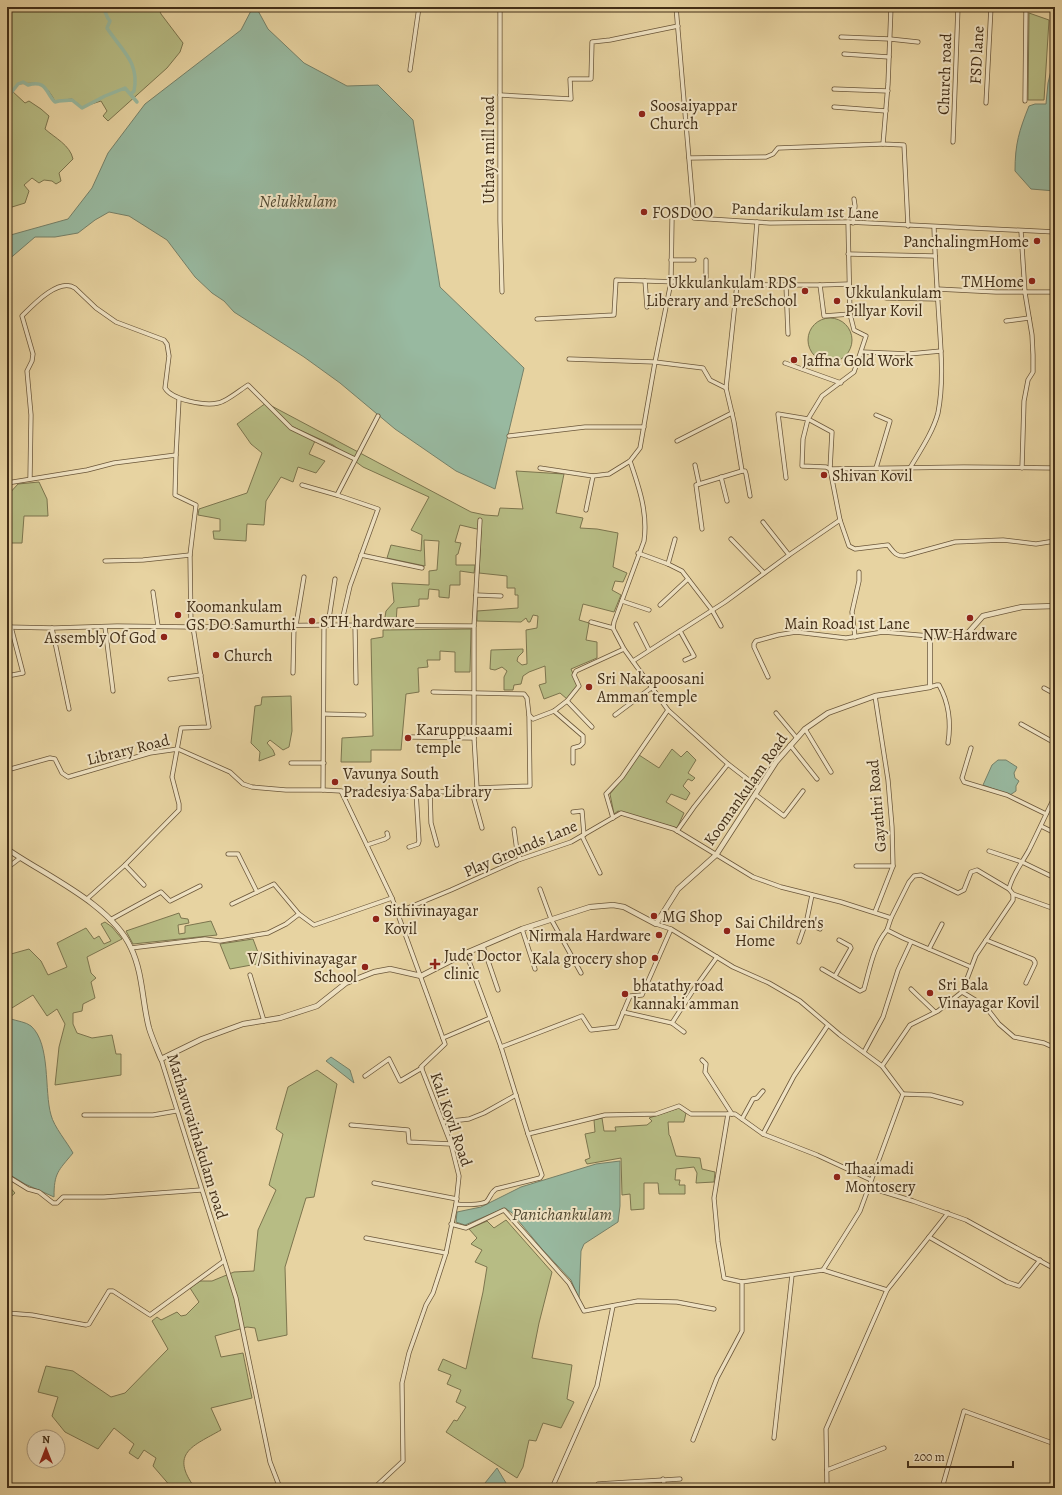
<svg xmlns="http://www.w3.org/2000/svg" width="1062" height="1495" font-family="Alegreya,serif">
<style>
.green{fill:#b7bc84;stroke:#7c754e}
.water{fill:#98b9a0;stroke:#768169}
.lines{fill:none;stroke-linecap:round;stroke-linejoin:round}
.canal{stroke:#98b9a0;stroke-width:3.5}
.minor-casing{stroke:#6b573a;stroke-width:5}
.tertiary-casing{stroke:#6b573a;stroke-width:6}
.minor{stroke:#efe2c2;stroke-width:3.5}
.tertiary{stroke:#efe2c2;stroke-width:4.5}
.poi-dot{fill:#8f2418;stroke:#efe2c2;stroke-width:1.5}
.labels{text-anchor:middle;stroke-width:4;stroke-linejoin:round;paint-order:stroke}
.street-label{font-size:16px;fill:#422e17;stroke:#efe2c2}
.poi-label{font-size:16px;fill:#422e17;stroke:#efe2c2;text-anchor:start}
.water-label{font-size:17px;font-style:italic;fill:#534a32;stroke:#efe2c2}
</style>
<rect width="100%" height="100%" fill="#e7d3a1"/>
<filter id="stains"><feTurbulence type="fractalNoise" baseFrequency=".005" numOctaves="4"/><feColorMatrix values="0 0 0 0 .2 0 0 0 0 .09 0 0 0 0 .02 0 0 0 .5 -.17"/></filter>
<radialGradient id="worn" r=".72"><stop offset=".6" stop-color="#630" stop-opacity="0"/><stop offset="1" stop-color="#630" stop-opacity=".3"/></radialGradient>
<g class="green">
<path d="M7 7H158L161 14 183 43 180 52 167 68 108 121 103 116 107 111 101 101 82 107 72 99 55 101C43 80 39 83 17 84L12 91 25 103 29 101 41 109 49 116 45 129C55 138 70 145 73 159L59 173 61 181 56 184 52 181 44 180 39 183 32 178 24 185 29 191 25 203 12 207H7Z"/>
<polygon points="1029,13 1049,20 1044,100 1028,100"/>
<circle cx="830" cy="340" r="22"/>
<polygon points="266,403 471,512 485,515 498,516 500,508 523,509 516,471 564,474 556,513 583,518 580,528 597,529 618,533 613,567 627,573 623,582 615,581 612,590 621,595 614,612 583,604 579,620 589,623 586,640 597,642 597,658 571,669 578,685 567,699 560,693 544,699 539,685 546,683 545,666 529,672 523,676 521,684 514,685 513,690 504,690 504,677 507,671 502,667 495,670 490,669 491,650 523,649 523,652 518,657 517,661 522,665 527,664 526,630 537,628 538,616 533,615 530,622 528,622 526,618 521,622 477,621 477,611 518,608 518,595 515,595 515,588 507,588 507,576 479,573 481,530 460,525 455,542 461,543 458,554 456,555 456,565 475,565 474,573 460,571 460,585 450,585 449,598 439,597 439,590 429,589 428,599 419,599 419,606 397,608 396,623 384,623 386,611 394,602 392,583 429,585 429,571 437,570 439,541 424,540 425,566 387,558 391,545 421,551 422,535 411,530 429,497 363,467 333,445 284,423 315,441 309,454 325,461 316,473 298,467 293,482 281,477 266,501 264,525 247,524 246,541 214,539 213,531 220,531 220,519 198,515 199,509 247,493 262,453 251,444 237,424"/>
<polygon points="39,482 47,499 48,516 24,516 22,543 7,543 7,496 18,484"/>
<polygon points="471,629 470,672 455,672 455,652 440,651 440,660 427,660 428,667 418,668 419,692 406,694 401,750 371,750 371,762 341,762 342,738 373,736 371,639 383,637 383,630"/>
<polygon points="291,696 292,731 289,747 283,750 270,740 267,743 273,750 275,755 259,761 260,752 251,743 255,706 261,705 262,697"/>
<polygon points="672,749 681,757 687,751 696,760 688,773 695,778 692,781 688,779 683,786 690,793 686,800 671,794 666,802 684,813 677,828 618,811 614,814 610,794 623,778 639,755 659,768"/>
<polygon points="179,913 181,918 188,919 189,923 178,925 179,934 185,933 185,926 211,921 217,935 133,944 126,931"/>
<polygon points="105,922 112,927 122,939 87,957 91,973 96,978 91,982 95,998 83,1004 82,1011 73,1013 73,1024 77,1033 92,1038 112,1035 116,1054 121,1054 121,1075 55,1085 59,1047 65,1024 57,1009 47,1016 33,995 7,1011 7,948 11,954 29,949 41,961 48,975 67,967 57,943 86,928 94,939 99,936 104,944 111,941 101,924"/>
<polygon points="253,939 262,963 230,969 220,944"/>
<path d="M317 1070 337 1084 314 1197 306 1198 285 1267 287 1335 258 1341 255 1328 247 1327 215 1336 221 1357 243 1353 252 1398 211 1408 221 1430C193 1446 169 1453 195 1488H172L153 1466 156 1458 144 1450 138 1459 129 1453 134 1444 114 1428 98 1449 65 1432 52 1416 58 1397 38 1392 46 1366 73 1371 111 1397 125 1393 168 1349 152 1321 157 1317 161 1320 177 1312 181 1316 186 1315 199 1302 190 1288 200 1281H212L234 1272 254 1271 258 1230 276 1190 269 1185 283 1134 276 1129 288 1087Z"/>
<polygon points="679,1108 686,1113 684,1122 668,1122 669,1135 670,1136 676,1156 700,1158 702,1169 715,1172 714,1182 696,1183 697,1173 694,1167 676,1169 675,1180 680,1180 679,1185 685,1185 685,1194 659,1194 658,1183 644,1183 644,1209 631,1210 630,1194 622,1195 621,1158 587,1164 585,1160 590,1158 585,1134 595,1132 594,1120 602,1118 604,1131 616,1131 615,1127 647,1125 652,1121 649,1118"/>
<polygon points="7,1184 15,1193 7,1200"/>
<polygon points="506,1220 552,1272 539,1323 532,1358 572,1365 567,1399 574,1402 561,1428 543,1423 536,1441 529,1440 523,1467 517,1478 446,1432 454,1420 457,1421 466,1407 456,1402 461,1390 447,1384 451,1375 438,1370 443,1359 466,1369 483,1292 487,1267 475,1262 482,1250 471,1244 477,1238 469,1229 487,1221 494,1228"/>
</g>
<g class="water">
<polygon points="253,7 256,7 268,29 304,63 347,86 378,85 413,120 440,287 524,368 495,489 456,471 395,429 340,383 304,357 234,312 224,301 212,293 195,277 167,240 129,216 109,212 95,220 78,233 55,237 35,237 7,261 7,236 68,219 92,188 108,153 145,104 241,30"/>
<path d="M1055 54V191L1031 189 1015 171C1015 144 1019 131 1029 106L1035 104H1046L1048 83Z"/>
<polygon points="998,760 1006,760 1017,767 1014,773 1015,778 1019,781 1016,786 1016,791 1010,795 983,785 992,765"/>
<path d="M11 1019C17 1021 26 1022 31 1026 51 1044 44 1091 51 1115 54 1127 67 1142 73 1153 58 1171 54 1173 54 1197L25 1184 7 1173V1021Z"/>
<polygon points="331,1057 350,1070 354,1083 326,1061"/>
<polygon points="620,1161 620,1206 618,1222 584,1244 581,1251 579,1299 571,1280 542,1249 512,1213 505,1208 465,1225 456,1222 457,1212 481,1207 521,1187 596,1164"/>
<polygon points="497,1468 509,1488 480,1488 481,1488"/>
</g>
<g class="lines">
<g class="canal">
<path d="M103 7C106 12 106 17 110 21L107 28C121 50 140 62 134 91L131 94"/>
<path d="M7 98 18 84 23 82 28 85C47 79 46 94 55 102L59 101 72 100 82 108 105 96 125 88 137 102"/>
</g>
<defs>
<g id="minor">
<polyline points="500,7 500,221 502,292"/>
<polyline points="676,7 694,218 770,223 848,222 1055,232"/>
<polyline points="891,7 888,84 883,144 904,145 908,226"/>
<polyline points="841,37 890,39 918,42"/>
<polyline points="844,54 889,57"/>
<polyline points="410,70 419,7"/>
<polyline points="834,89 888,91"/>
<polyline points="500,95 571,99 570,79 591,79 592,42 610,40 678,26"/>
<polyline points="1025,101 1026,7"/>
<polyline points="986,103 991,7"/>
<polyline points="834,107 886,111"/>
<polyline points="953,142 958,7"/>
<polyline points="689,158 766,157 773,154 778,148 883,144"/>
<polyline points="848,222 850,314 854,330 866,336 854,372 822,396 808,419 832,432 830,469 964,467 1055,468"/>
<polyline points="853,223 855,206 854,199"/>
<polyline points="1021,231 1025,293 1032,335 1033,355 1033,372 1028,380 1024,401 1022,468"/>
<polyline points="848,254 935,256"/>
<polyline points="671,260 694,260"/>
<polyline points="706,260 706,283"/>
<polyline points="645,281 647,307"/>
<polyline points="752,284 757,222"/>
<polyline points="786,285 788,334"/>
<polyline points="820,285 824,316 850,314"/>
<polyline points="937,289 996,292 1055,292"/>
<polyline points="850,290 879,292 882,297 887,298 937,299"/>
<polyline points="537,319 614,315 616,280 771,285 820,285 849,284"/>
<polyline points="1006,321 1029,318"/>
<polyline points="862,352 909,354 941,351"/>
<polyline points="569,359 655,362 703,368 710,380 726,388 737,284"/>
<polyline points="785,363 841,383"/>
<polyline points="509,436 585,427 644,427"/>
<polyline points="677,441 732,413"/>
<polyline points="176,455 179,399"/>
<path d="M630 461C639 487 648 513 644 541L614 622 613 628 615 632 624 649 668 710 728 764 759 788"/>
<polyline points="695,465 699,484"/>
<polyline points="540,468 593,476 609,474 630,461 640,448 655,362 671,282 672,219"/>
<polyline points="876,468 890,421 876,415"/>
<path d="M910 468C920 451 933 432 938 413 944 382 941 350 939 319 937 288 935 258 934 227"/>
<polyline points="742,471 745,471 746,474 750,496"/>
<polyline points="721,477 727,501"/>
<path d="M30 478 31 415 27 371 32 361 33 354 22 316C33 305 59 277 75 288L96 308 116 322 164 340 167 344 169 356 165 388C172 400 205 406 218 403 226 402 240 390 248 385L291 428 355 459"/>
<polyline points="7,483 87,470 114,463 176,455 175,495 196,505 190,555 191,627"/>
<polyline points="302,485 337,495 378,509 350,586 341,625"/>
<polyline points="337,495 378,416"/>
<polyline points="586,510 593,476"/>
<path d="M840 520 849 546 855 549 888 545C893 551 895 556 904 556L955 542 1003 540 1036 544 1055 541"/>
<polyline points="763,522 789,555"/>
<polyline points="702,529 696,485 742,471 734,422 726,388"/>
<polyline points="731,539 764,573"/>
<polyline points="638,553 668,564 682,571 712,610 721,626"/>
<polyline points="361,555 422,568"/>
<polyline points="105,561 143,560 190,555"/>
<polyline points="7,564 9,564"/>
<polyline points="668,564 675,539"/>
<polyline points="153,592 158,626"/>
<polyline points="476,595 501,596"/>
<polyline points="622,601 649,610"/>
<polyline points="660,605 688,579"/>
<polyline points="591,622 613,628"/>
<polyline points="636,624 649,650"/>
<polyline points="296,625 304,577"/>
<polyline points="328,625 335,579"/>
<polyline points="355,625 356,683"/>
<polyline points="7,627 54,628 117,626 193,627 324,625 474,626"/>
<polyline points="105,627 113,691"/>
<polyline points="52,628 69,709"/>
<polyline points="680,631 694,656 685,660"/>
<polyline points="855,637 852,612 859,581 859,572"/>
<polyline points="633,661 725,602 789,555 840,520 830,469 826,467 802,466 803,439 808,419 778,414 786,478"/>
<polyline points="293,673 294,625"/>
<polyline points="7,676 23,673 11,627"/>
<polyline points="768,677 754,647 754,644 756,641 778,635 796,632 846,638 883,632 930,636"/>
<polyline points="170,679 201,675"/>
<path d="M930 687 937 685H939C949 703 951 724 948 743"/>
<polyline points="1044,688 1055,694"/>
<polyline points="433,692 524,694 527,698 529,715 533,719 554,711 567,701 579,686 574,675 576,671 624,649"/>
<polyline points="875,696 888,780 892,827 893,866 875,912"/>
<polyline points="567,701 592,727"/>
<polyline points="554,711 583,736 583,743 580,746 573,748 573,763"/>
<polyline points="776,713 796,737"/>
<polyline points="324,714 364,715"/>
<polyline points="615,715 651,688"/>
<polyline points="1021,724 1055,743"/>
<polyline points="805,729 831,772"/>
<polyline points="412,737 474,738"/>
<polyline points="790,745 817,779"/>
<polyline points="971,748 962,778 964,782 1007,795 1046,814"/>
<polyline points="291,763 324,763"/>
<polyline points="7,770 50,758 55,759 62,773 68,777 150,753 178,749 230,772 243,784 252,787 286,790 323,790 341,791 472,792 477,788 530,786 529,715"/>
<polyline points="477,788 474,738 474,626 480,520"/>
<polyline points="323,790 324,625"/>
<polyline points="341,791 392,898 445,1044 421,1067 451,1144 459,1176 456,1204 446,1253 433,1293 426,1305 409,1353 402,1383 403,1461 374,1488"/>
<polyline points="430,792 431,823 437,845"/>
<polyline points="472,792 482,828"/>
<polyline points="756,795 784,816 803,791"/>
<polyline points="573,812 582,811 584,835"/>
<polyline points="613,818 606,794 622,777 668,710"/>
<polyline points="1041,826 1055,833"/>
<polyline points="514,829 517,851 520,859"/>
<polyline points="677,831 694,807 728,764"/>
<polyline points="582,836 600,873"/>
<polyline points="367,845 385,839 388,837 387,833"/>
<polyline points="409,847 418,844 419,841 416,792"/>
<polyline points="989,851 1022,862 1055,878"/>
<polyline points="228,854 238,854 257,892"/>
<polyline points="125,865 144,885"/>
<polyline points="856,866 893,866"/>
<polyline points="7,868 20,858"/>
<polyline points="540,889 551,919 581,973"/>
<polyline points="1013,894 1055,909"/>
<polyline points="87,899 125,865 179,810 179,804 172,777 181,728 209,727 193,627"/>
<polyline points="232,904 274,884 299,914"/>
<polyline points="398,912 451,890 518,860 571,842 621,813 674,829 753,877 781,887 841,902 891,918 887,930 903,938 971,967"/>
<polyline points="891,918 909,882 914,876 921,875 958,893 964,890 971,872 977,870 1009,889"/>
<polyline points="110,920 161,892 170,901 200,886"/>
<polyline points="806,923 820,929"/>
<polyline points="656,924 671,929 733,967 769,983 800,1001 840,1035 882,1066 910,1025 938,1011 962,992 985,1006 999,1024 1014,1037 1044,1043 1055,1048"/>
<polyline points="522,929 535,969"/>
<polyline points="986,940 1033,959 1035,962 1035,964 1026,983"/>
<polyline points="799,942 807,919 812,895"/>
<polyline points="483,946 498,990"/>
<polyline points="131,948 205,939 220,941 268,933 286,924 299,914 314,925 392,898"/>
<polyline points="929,949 942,924"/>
<polyline points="466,953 501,1047 528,1134 605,1115 656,1114 679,1106 691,1114 735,1114 763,1134 817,1155 871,1180"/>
<path d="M822 969 860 991 864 989C870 968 873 947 887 930"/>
<polyline points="250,975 264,1021"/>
<polyline points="835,976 851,948 850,946 839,940"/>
<polyline points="911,989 935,1012"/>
<path d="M962 992 976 955 1013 900V894L1009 889C1012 875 1022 863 1029 850 1038 832 1046 814 1055 796"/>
<polyline points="623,1012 672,1023 684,1032"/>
<polyline points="672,1023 692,992 717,957"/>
<polyline points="443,1038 490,1018"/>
<polyline points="501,1047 582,1016 591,1030 617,1027 630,996 642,995 671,929"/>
<polyline points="864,1052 883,1017 898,970 911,942"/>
<polyline points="161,1059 236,1298 270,1462 280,1488"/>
<polyline points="702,1060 706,1064 705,1072 732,1114"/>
<polyline points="365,1076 389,1059 400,1081 422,1068"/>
<polyline points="903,1094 931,1095 961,1103"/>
<polyline points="728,1114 714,1198 718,1242 724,1278 742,1282"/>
<polyline points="84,1115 153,1115 176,1111"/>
<polyline points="742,1119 753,1099 757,1098 763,1091"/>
<polyline points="443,1122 469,1119 484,1113 516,1095"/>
<polyline points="351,1125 408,1130 409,1142 451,1144"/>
<polyline points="763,1134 794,1076 828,1025"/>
<polyline points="7,1176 28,1189 39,1192 53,1203 57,1203 63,1197 104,1197 201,1190"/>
<polyline points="374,1183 457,1199"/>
<polyline points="868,1187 913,1201 966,1220 1055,1269"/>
<path d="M456 1204C463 1205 480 1205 486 1202 490 1199 490 1193 496 1189L540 1178 542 1175 528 1134"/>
<polyline points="451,1224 466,1228 504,1210 569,1283 584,1311 638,1301 677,1302 714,1309"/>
<polyline points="929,1237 1007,1282 1019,1286 1040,1260"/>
<polyline points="366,1238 446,1253"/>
<polyline points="823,1270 860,1211 903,1094 882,1066"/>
<polyline points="887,1290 948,1213"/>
<polyline points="7,1313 32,1315 86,1325 89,1324 109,1291 113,1291 150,1315 224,1261"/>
<polyline points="774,1438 792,1275"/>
<polyline points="693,1440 717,1378 742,1331 742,1282 823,1270 887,1290 826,1429 827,1488"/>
<polyline points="827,1470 884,1448"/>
<polyline points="663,1479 665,1488"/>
<polyline points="552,1488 597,1386 613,1306"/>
<polyline points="597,1488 598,1484 680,1479"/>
<polyline points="942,1488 964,1411 1055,1444"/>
</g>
<path id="tertiary" d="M7 849C46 876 111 904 131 948 143 973 142 1001 149 1028 152 1038 157 1049 161 1059L202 1039 243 1024 280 1018 317 1006 346 983 374 972 390 969 421 976 466 953 522 929 590 907 613 905 624 907 656 924 678 889 716 855 776 762 805 729 828 713 875 696 930 687V636L967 634 983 616 1022 607 1055 606"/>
</defs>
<use href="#minor" class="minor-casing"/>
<use href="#tertiary" class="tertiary-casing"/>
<use href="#minor" class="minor"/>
<use href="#tertiary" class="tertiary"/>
</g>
<g class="poi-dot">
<circle cx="642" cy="114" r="4"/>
<circle cx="644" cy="212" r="4"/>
<circle cx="1037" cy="241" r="4"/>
<circle cx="1032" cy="281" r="4"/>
<circle cx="805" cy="291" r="4"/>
<circle cx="837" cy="301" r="4"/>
<circle cx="794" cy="360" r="4"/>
<circle cx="824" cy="475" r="4"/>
<circle cx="178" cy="615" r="4"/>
<circle cx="970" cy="618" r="4"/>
<circle cx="312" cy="621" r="4"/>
<circle cx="164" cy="637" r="4"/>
<circle cx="216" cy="655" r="4"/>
<circle cx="589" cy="687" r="4"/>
<circle cx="408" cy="738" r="4"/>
<circle cx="335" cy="782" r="4"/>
<circle cx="654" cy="916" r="4"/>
<circle cx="376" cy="919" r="4"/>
<circle cx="727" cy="931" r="4"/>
<circle cx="659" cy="935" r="4"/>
<circle cx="655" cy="958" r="4"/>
<path d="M433 958h4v4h4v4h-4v4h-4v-4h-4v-4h4z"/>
<circle cx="365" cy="967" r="4"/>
<circle cx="930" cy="993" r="4"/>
<circle cx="625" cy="994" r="4"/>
<circle cx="837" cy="1177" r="4"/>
</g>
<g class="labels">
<g class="street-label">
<text transform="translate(976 55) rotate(-87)" y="6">FSD lane</text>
<text transform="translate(944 74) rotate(-88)" y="6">Church road</text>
<text transform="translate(488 150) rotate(-90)" y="6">Uthaya mill road</text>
<text transform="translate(805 210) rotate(2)" y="6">Pandarikulam 1st Lane</text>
<text x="847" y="629">Main Road 1st Lane</text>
<text transform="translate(128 749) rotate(-14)" y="6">Library Road</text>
<text transform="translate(745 789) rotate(-55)" y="6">Koomankulam Road</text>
<text transform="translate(876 806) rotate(-95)" y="6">Gayathri Road</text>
<text transform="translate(520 848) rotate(-23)" y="6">Play Grounds Lane</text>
<text transform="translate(452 1119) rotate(71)" y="6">Kali Kovil Road</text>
<text transform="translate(198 1136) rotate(73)" y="6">Mathavuvaithakulam road</text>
</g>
<g class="poi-label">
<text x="650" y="111">Soosaiyappar<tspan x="650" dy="18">Church</tspan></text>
<text x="652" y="218">FOSDOO</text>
<text x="1029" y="247" text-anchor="end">PanchalingmHome</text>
<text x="1024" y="287" text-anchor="end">TMHome</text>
<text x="797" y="288" text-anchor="end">Ukkulankulam RDS<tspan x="797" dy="18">Liberary and PreSchool</tspan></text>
<text x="845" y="298">Ukkulankulam<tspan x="845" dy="18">Pillyar Kovil</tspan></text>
<text x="802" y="366">Jaffna Gold Work</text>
<text x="832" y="481">Shivan Kovil</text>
<text x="186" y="612">Koomankulam<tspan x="186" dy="18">GS DO Samurthi</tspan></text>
<text x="320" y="627">STH hardware</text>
<text x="970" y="640" text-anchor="middle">NW Hardware</text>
<text x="156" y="643" text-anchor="end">Assembly Of God</text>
<text x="224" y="661">Church</text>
<text x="597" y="684">Sri Nakapoosani<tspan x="597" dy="18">Amman temple</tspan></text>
<text x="416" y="735">Karuppusaami<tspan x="416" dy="18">temple</tspan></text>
<text x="343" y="779">Vavunya South<tspan x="343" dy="18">Pradesiya Saba Library</tspan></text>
<text x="384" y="916">Sithivinayagar<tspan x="384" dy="18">Kovil</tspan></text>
<text x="662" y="922">MG Shop</text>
<text x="735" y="928">Sai Children's<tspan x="735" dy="18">Home</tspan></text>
<text x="651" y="941" text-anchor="end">Nirmala Hardware</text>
<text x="444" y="961">Jude Doctor<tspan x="444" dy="18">clinic</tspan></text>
<text x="357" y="964" text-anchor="end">V/Sithivinayagar<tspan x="357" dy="18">School</tspan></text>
<text x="647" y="964" text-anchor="end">Kala grocery shop</text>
<text x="938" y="990">Sri Bala<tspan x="938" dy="18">Vinayagar Kovil</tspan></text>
<text x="633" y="991">bhatathy road<tspan x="633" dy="18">kannaki amman</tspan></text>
<text x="845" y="1174">Thaaimadi<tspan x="845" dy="18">Montosery</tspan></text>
</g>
<g class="water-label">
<text x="298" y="207">Nelukkulam</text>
<text x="562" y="1220">Panichankulam</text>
</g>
</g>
<rect width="1062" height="1495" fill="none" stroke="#e7d3a1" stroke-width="24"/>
<rect x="8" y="8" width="1046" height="1479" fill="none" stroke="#422e17" stroke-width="2"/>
<rect x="12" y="12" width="1038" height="1471" fill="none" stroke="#422e17"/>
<g transform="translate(46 1449)"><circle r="19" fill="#efe2c2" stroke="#aa9a7e"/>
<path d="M0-3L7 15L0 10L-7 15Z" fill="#8f2418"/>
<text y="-6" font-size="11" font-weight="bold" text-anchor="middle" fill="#422e17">N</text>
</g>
<path d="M908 1461v6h105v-6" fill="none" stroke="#422e17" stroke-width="2"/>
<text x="914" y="1461" font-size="12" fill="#422e17" stroke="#efe2c2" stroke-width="3" paint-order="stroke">200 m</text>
<rect width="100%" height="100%" filter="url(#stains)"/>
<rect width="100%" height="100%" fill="url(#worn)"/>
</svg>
